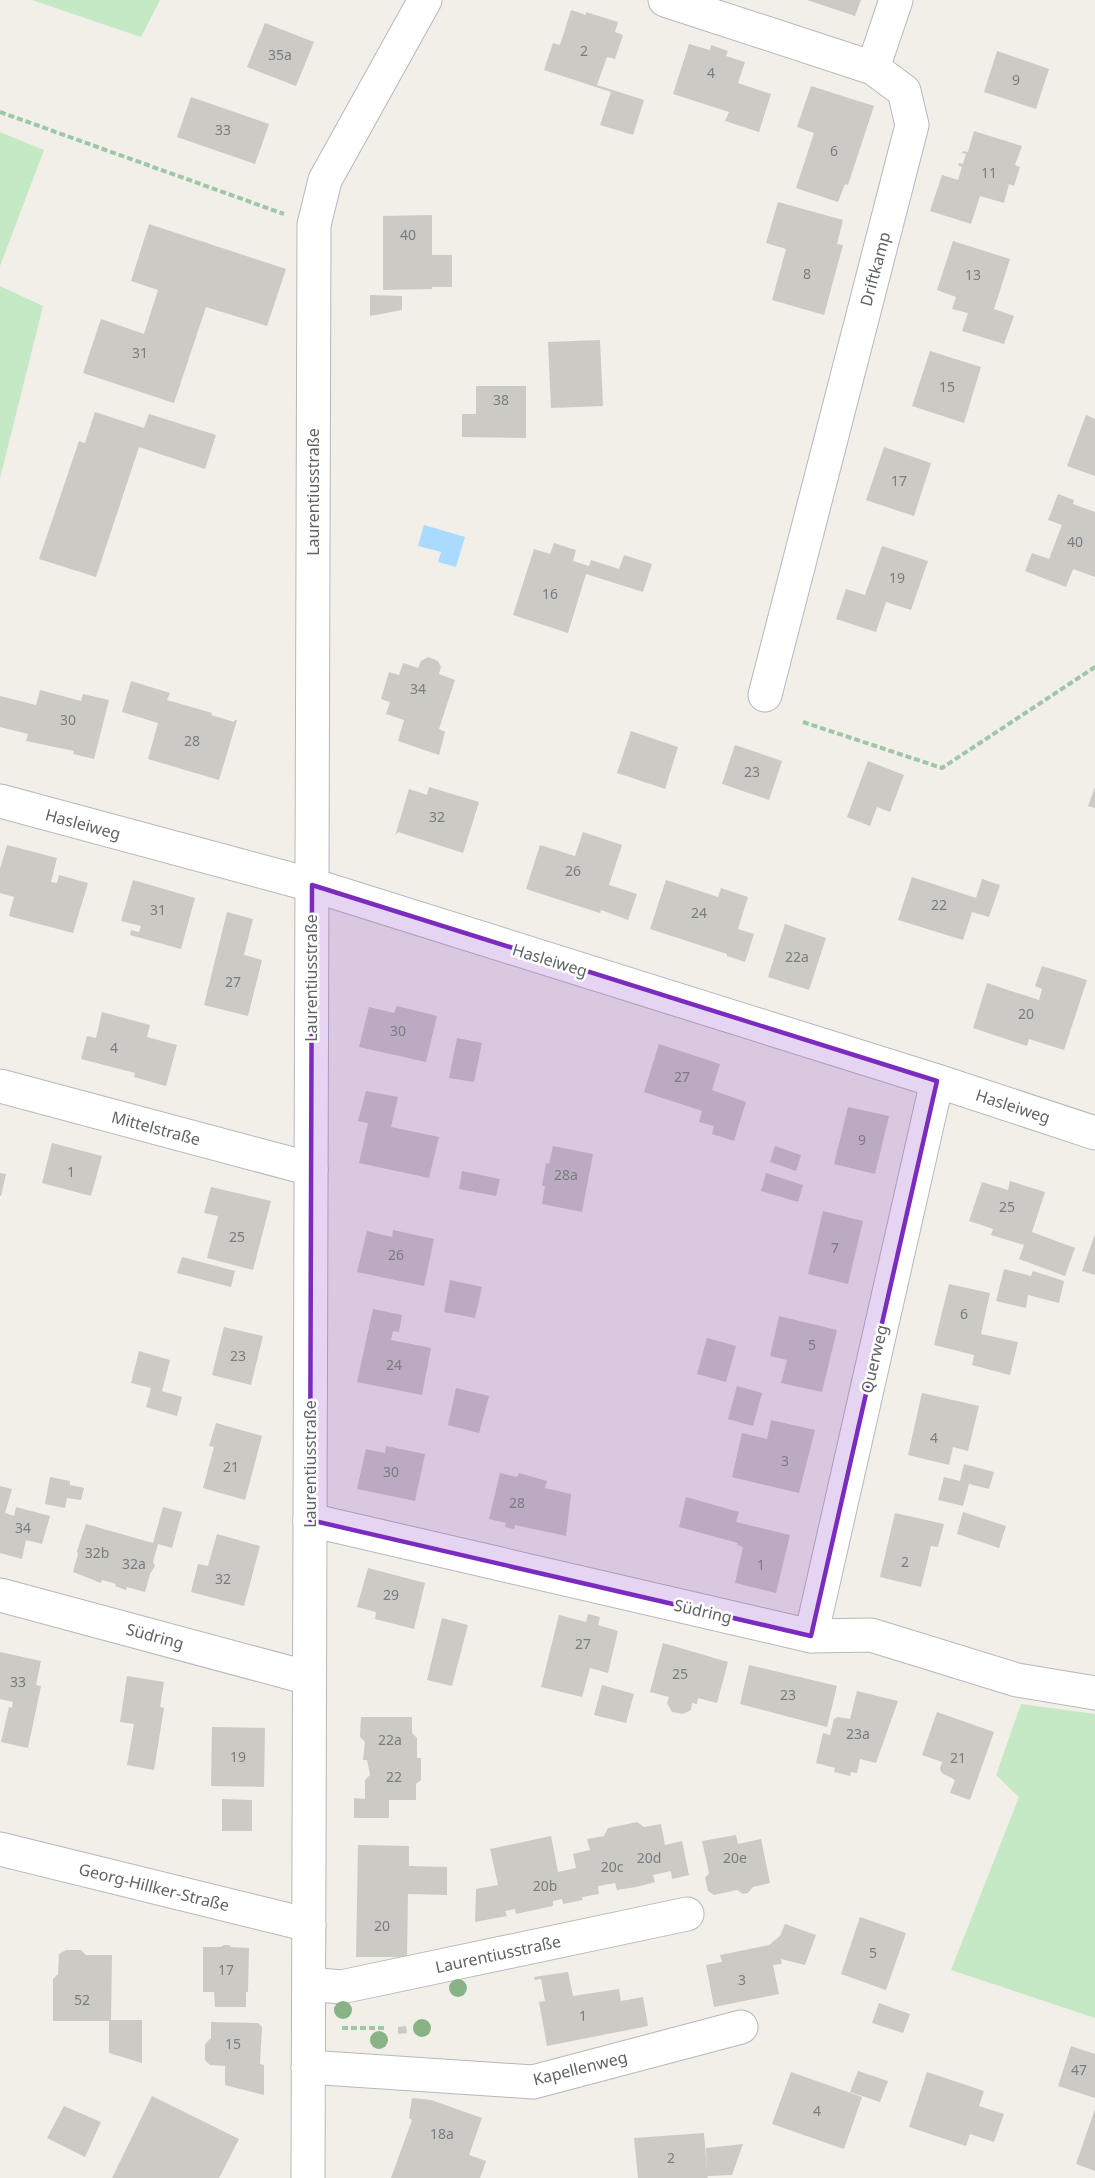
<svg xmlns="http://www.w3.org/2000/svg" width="1095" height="2178" font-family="'Noto Sans',sans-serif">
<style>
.green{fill:#c5e8c5}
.water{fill:#aadaff}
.building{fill:#cccac5}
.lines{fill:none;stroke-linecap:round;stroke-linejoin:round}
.minor-casing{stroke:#b5b8bc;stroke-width:35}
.path{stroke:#9cc7a9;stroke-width:4;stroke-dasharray:6 3;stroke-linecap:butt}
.minor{stroke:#fff;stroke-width:33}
.tree{fill:#89b387}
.marked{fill:#7b2cbf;fill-opacity:0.2;stroke:#7b2cbf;stroke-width:4.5;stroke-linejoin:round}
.labels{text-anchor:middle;stroke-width:5;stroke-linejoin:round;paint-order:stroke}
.number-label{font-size:14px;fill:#7a7d7f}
.street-label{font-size:16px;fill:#5f6368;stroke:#fff}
</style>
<rect width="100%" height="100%" fill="#f1efe8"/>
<g class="green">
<polygon points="32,0 160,0 141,37"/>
<polygon points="0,132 44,150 0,266"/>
<polygon points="0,286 43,306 0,478"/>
<polygon points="1021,1704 1095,1714 1095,2018 951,1970 1019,1797 996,1775"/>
</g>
<polygon class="water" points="424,525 465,537 456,567 438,562 441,552 418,546"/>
<g class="building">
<polygon points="807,0 861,0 855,16"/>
<polygon points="571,10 586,15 586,12 618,22 615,32 623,35 615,59 607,57 597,85 644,100 633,135 600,125 611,92 544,70 553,43 560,45"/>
<polygon points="265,23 314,42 296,86 247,67"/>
<polygon points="689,44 710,50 711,45 728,51 726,56 745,62 738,83 771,94 759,132 725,121 729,112 673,94"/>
<polygon points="997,51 1049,69 1036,109 984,92"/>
<polygon points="811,86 874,106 848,185 845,184 838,202 796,188 814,133 797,127"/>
<polygon points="191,97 269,124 255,164 177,137"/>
<polygon points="974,131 1022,146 1015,165 1020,167 1014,186 1009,184 1004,203 980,196 971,224 930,211 942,175 958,180 962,167 958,165 959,163 963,164 966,154 962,153 963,151 968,152"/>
<polygon points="778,202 843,220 837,244 843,245 824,315 772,300 786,249 766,243"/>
<polygon points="432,215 432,255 452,255 452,287 432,287 432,289 383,290 383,216"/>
<polygon points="149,224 286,269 267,326 206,307 174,403 83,373 101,319 144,334 158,290 131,281"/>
<polygon points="953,241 1010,259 994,309 1014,316 1004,344 962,331 968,313 952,309 956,297 937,290"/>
<polygon points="370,295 402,296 402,310 370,316"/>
<polygon points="600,340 603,406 551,408 548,342"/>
<polygon points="930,351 981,367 964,423 912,406"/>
<polygon points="476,386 526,386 526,438 462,437 462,414 476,414"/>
<polygon points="95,412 144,428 149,414 216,435 205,469 139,447 96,577 39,559 79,441 85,443"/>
<polygon points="1086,415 1095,419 1095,476 1067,466"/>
<polygon points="884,447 931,463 914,516 866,500"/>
<polygon points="1058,494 1074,500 1073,504 1095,512 1095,577 1073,569 1066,587 1025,571 1032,553 1049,559 1062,525 1048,520"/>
<polygon points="554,543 576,550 573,561 589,566 591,560 619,569 624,555 652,564 643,592 586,574 568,633 513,615 534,549 550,554"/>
<polygon points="882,546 928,561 911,610 886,602 876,632 836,619 846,589 865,595"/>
<polygon points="428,657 438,661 441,667 439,674 455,680 439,729 445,732 439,755 398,741 404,720 386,714 390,702 381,699 389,672 399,675 403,663 418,668 421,661"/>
<polygon points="131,681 170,693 167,700 212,713 211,715 234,722 235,720 237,720 219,780 148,759 158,723 122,712"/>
<polygon points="40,690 81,701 83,694 109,700 94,759 73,754 74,751 26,741 28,734 0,727 0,696 36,705"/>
<polygon points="631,731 678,747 665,789 617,773"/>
<polygon points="735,745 782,761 769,800 722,784"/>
<polygon points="868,761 904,775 890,812 877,807 870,826 847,817"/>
<polygon points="429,787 479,802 463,853 398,832 395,836 409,789 427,795"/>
<polygon points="1095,787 1095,808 1088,806"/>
<polygon points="583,832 622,845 609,885 637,894 628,920 601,910 600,913 526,889 540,845 575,856"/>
<polygon points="7,845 57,858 51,882 57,883 59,875 88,883 73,933 9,916 14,897 0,893 0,869"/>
<polygon points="912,877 976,898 982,879 1000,885 989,917 972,912 963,940 898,920"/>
<polygon points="133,880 195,898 181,949 130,935 131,930 139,932 141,926 121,921"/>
<polygon points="666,880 718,897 721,888 748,897 738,929 754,934 745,962 727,956 727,954 650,929"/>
<polygon points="227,912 253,919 244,955 262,960 248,1016 204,1005"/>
<polygon points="785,924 826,938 809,990 768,977"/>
<polygon points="1042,966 1087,980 1064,1050 1029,1039 1027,1046 973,1028 987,983 1039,1000 1042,989 1035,986"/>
<polygon points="397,1006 437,1016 426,1062 359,1047 369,1007 394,1013"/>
<polygon points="102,1012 150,1025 147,1037 177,1045 166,1086 134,1077 135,1073 81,1059 87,1036 96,1038"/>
<polygon points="457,1038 482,1043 474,1082 449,1078"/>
<polygon points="659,1044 720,1064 712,1090 746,1102 734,1141 712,1134 714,1126 699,1122 702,1111 644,1092"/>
<polygon points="366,1091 398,1097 391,1127 439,1137 429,1178 359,1163 368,1123 358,1121"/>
<polygon points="848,1107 889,1116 875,1174 834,1164"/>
<polygon points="52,1143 102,1156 91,1196 42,1183"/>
<polygon points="553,1146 593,1154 582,1212 542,1204 545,1186 542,1186 546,1163 549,1164"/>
<polygon points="775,1146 801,1155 796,1171 770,1162"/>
<polygon points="462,1171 500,1179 496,1196 459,1189"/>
<polygon points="0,1173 6,1174 1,1196 0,1196"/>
<polygon points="766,1173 803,1185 798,1202 761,1191"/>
<polygon points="1010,1181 1045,1192 1032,1232 1075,1248 1065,1276 1019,1259 1024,1245 991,1235 993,1229 969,1221 982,1182 1008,1190"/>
<polygon points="211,1187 271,1201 253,1270 207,1258 218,1216 204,1213"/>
<polygon points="823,1211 863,1221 848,1284 808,1274"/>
<polygon points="393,1230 434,1239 424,1286 357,1272 367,1231 392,1237"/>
<polygon points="1095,1234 1095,1275 1082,1271"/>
<polygon points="182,1257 235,1271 231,1287 177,1273"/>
<polygon points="1004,1269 1031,1276 1033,1271 1064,1281 1059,1303 1028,1295 1026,1308 996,1301"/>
<polygon points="450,1280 482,1287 475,1318 444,1312"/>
<polygon points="949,1284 990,1293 981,1334 1018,1342 1010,1375 972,1365 974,1355 934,1345"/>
<polygon points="373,1309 402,1315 399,1332 393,1331 391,1340 431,1348 422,1395 357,1382"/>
<polygon points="779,1316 837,1330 822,1392 781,1383 787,1360 770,1356"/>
<polygon points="224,1327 263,1336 251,1385 212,1375"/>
<polygon points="707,1338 736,1346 726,1382 697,1374"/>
<polygon points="139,1351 170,1360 162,1391 182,1397 177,1416 146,1407 151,1388 131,1383"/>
<polygon points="737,1386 762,1393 753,1426 728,1419"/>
<polygon points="456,1388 489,1396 479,1433 448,1425"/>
<polygon points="922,1393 979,1406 968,1451 953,1447 949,1465 908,1455"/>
<polygon points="771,1420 815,1430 799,1493 732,1477 742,1433 767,1439"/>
<polygon points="216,1423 262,1436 245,1500 203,1488 214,1447 209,1446"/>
<polygon points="386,1446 425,1454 415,1501 357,1489 366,1449 385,1453"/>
<polygon points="964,1464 994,1472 989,1489 969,1484 963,1506 938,1500 944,1477 960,1481"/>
<polygon points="500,1473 517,1477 519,1473 547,1481 545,1488 571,1494 566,1536 515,1525 514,1529 505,1527 506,1523 489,1519"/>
<polygon points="50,1477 70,1481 70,1485 84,1488 81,1500 67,1498 65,1508 45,1504"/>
<polygon points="0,1486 12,1489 5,1513 14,1516 16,1507 50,1516 42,1544 26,1540 22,1559 0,1553"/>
<polygon points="686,1497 739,1512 736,1522 790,1535 776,1593 735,1583 743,1547 737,1545 738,1543 679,1527"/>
<polygon points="163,1507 182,1512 172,1548 158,1544 153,1562 155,1566 150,1574 145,1592 127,1587 126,1590 115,1586 116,1584 102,1580 101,1583 73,1572 78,1554 77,1551 86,1524 153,1543"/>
<polygon points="963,1512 1006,1526 999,1548 957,1534"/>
<polygon points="895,1513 944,1524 938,1547 931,1546 921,1587 880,1577"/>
<polygon points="217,1534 260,1546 244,1606 191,1592 198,1564 208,1566"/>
<polygon points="368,1568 425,1583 414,1629 375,1619 376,1612 357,1607"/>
<polygon points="588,1614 600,1617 598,1625 618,1631 608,1673 590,1668 582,1697 541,1687 559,1615 586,1622"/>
<polygon points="442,1618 468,1625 452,1686 427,1680"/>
<polygon points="663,1643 728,1662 717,1703 698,1698 697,1704 692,1703 691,1710 683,1714 672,1712 667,1703 669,1697 650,1692"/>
<polygon points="0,1652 41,1661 36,1685 41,1686 28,1748 1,1742 9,1707 12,1708 13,1702 0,1699"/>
<polygon points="749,1665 837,1686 827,1727 740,1704"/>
<polygon points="127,1676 164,1682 160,1707 164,1708 154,1770 127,1765 134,1724 120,1722"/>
<polygon points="602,1685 634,1694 626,1723 594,1715"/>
<polygon points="857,1691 898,1701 876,1763 860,1759 857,1773 851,1772 850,1776 834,1772 835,1768 816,1763 823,1733 830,1735 834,1719 838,1717 850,1719"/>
<polygon points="937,1712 994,1732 970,1800 950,1793 955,1780 942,1773 940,1769 942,1762 922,1755"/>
<polygon points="361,1717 412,1717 412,1733 417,1738 417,1758 421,1758 421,1780 416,1784 416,1800 389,1800 389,1818 354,1818 354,1798 365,1799 365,1780 370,1775 367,1760 363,1760 365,1742 360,1737"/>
<polygon points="212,1727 265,1728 264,1787 211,1786"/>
<polygon points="222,1799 252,1800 252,1831 222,1831"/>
<polygon points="637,1822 644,1827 661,1824 665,1845 682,1841 689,1875 672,1879 671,1871 653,1875 655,1882 636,1887 617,1890 615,1883 598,1886 599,1894 582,1897 583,1900 563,1904 562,1899 553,1901 553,1906 516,1914 515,1909 505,1911 507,1916 475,1922 476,1889 498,1885 490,1849 551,1836 558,1872 576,1868 573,1854 590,1850 587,1839 604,1836 608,1828"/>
<polygon points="736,1835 738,1844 761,1839 770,1883 753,1887 748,1893 743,1894 737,1890 714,1895 708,1891 705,1878 709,1873 702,1841"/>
<polygon points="358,1845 409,1846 409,1866 447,1867 447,1895 408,1894 407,1957 356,1957"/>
<polygon points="860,1917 906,1933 886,1990 841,1974"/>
<polygon points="785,1924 816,1935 805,1965 781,1959 782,1964 773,1965 779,1994 714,2007 706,1965 722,1962 720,1955 769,1945 780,1936"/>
<polygon points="224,1945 229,1945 231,1947 249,1948 248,1992 246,1992 246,2007 215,2007 214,1992 203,1992 203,1947 221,1947"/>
<polygon points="66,1950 81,1950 86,1955 112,1955 111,2020 142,2020 142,2063 109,2053 109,2021 53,2021 53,1979 58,1974 59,1954"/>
<polygon points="568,1972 573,1996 619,1989 621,2001 643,1997 648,2026 547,2046 539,2002 545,2001 541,1979 535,1980 534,1977"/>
<polygon points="879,2003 910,2014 903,2033 872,2023"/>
<polygon points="211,2022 258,2023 262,2027 260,2064 264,2065 264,2095 225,2085 225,2066 210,2065 205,2060 205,2044 211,2038"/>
<polygon points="406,2026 407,2033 398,2034 398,2027"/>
<polygon points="1071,2046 1095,2054 1095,2098 1058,2086"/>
<polygon points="858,2071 888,2081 880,2102 850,2092"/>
<polygon points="791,2072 862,2097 844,2149 772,2124"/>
<polygon points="927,2072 984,2091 979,2106 1004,2114 994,2142 970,2134 966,2146 909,2127"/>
<polygon points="152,2096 239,2139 219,2178 112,2178"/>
<polygon points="412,2098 431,2100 482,2118 469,2155 486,2161 480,2178 391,2178 412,2120 409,2118"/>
<polygon points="64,2106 101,2122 85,2157 47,2138"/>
<polygon points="1095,2109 1095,2171 1076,2164"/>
<polygon points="704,2133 707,2169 706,2148 743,2144 732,2175 707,2176 708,2178 638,2178 634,2138"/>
</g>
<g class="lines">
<defs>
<g id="minor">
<polyline points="665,0 873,68 904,91 912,125 765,695"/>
<polyline points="873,68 896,0"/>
<polyline points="0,801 312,885 937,1081 1095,1133"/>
<polyline points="0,1086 311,1169"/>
<polyline points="310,1520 811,1636 871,1635 1017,1680 1095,1693"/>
<polyline points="0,1595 309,1678"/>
<polyline points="811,1636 937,1081"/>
<polyline points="0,1849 309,1925"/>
<polyline points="309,1984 341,1987 687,1914"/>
<polyline points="308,2067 533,2082 741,2027"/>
<polyline points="308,2178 314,225 325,180 425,0"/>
</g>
</defs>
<use href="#minor" class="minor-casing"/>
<g class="path">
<polyline points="0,112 284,214"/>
<polyline points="803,722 942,768 1095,667"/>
<polyline points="342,2028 384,2028"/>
</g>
<use href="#minor" class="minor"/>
</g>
<g class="tree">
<circle cx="458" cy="1988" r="9"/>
<circle cx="343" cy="2010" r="9"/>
<circle cx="422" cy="2028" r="9"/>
<circle cx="379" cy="2040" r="9"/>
</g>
<path class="marked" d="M312 885 937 1081 811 1636 310 1520Z"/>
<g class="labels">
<g class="number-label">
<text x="584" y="56">2</text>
<text x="280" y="60">35a</text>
<text x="711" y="78">4</text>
<text x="1016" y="85">9</text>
<text x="223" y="135">33</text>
<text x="834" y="156">6</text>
<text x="989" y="178">11</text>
<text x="408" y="240">40</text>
<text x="807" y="279">8</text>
<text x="973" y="280">13</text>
<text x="140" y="358">31</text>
<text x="947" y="392">15</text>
<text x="501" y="405">38</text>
<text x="899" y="486">17</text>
<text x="1075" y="547">40</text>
<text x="897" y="583">19</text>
<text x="550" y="599">16</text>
<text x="418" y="694">34</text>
<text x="68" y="725">30</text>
<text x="192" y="746">28</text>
<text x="752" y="777">23</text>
<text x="437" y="822">32</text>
<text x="573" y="876">26</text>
<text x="939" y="910">22</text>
<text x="158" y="915">31</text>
<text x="699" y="918">24</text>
<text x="797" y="962">22a</text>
<text x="233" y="987">27</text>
<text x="1026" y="1019">20</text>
<text x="398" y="1036">30</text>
<text x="114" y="1053">4</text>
<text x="682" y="1082">27</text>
<text x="862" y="1145">9</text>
<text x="71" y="1177">1</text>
<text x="566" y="1180">28a</text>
<text x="1007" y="1212">25</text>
<text x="237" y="1242">25</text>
<text x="835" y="1253">7</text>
<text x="396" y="1260">26</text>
<text x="964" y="1319">6</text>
<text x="812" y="1350">5</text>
<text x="238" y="1361">23</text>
<text x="394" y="1370">24</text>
<text x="934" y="1443">4</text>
<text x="785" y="1466">3</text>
<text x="231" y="1472">21</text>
<text x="391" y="1477">30</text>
<text x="517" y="1508">28</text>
<text x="23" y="1533">34</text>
<text x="97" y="1558">32b</text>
<text x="905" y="1567">2</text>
<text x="134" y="1569">32a</text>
<text x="761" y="1570">1</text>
<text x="223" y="1584">32</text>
<text x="391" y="1600">29</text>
<text x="583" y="1649">27</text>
<text x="680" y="1679">25</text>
<text x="18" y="1687">33</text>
<text x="788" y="1700">23</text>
<text x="858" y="1739">23a</text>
<text x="390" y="1745">22a</text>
<text x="238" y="1762">19</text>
<text x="958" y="1763">21</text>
<text x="394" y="1782">22</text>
<text x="649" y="1863">20d</text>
<text x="735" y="1863">20e</text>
<text x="612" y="1872">20c</text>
<text x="545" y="1891">20b</text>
<text x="382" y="1931">20</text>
<text x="873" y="1958">5</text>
<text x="226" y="1975">17</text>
<text x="742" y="1985">3</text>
<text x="82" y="2005">52</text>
<text x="583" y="2021">1</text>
<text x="233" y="2049">15</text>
<text x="1079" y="2075">47</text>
<text x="817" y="2116">4</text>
<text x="442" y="2139">18a</text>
<text x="671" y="2163">2</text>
</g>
<g class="street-label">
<text transform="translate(875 269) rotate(-75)" y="6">Driftkamp</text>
<text transform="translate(313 492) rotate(-90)" y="6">Laurentiusstraße</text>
<text transform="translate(83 824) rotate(15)" y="6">Hasleiweg</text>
<text transform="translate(550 960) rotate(17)" y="6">Hasleiweg</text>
<text transform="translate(311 978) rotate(-90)" y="6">Laurentiusstraße</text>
<text transform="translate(1013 1106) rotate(18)" y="6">Hasleiweg</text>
<text transform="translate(156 1128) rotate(15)" y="6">Mittelstraße</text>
<text transform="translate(874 1359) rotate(-77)" y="6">Querweg</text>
<text transform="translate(310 1464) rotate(-90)" y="6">Laurentiusstraße</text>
<text transform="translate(703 1611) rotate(13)" y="6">Südring</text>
<text transform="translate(155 1636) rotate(15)" y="6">Südring</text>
<text transform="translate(154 1887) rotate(14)" y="6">Georg-Hillker-Straße</text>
<text transform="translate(498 1954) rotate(-12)" y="6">Laurentiusstraße</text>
<text transform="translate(580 2068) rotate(-14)" y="6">Kapellenweg</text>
</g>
</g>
</svg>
